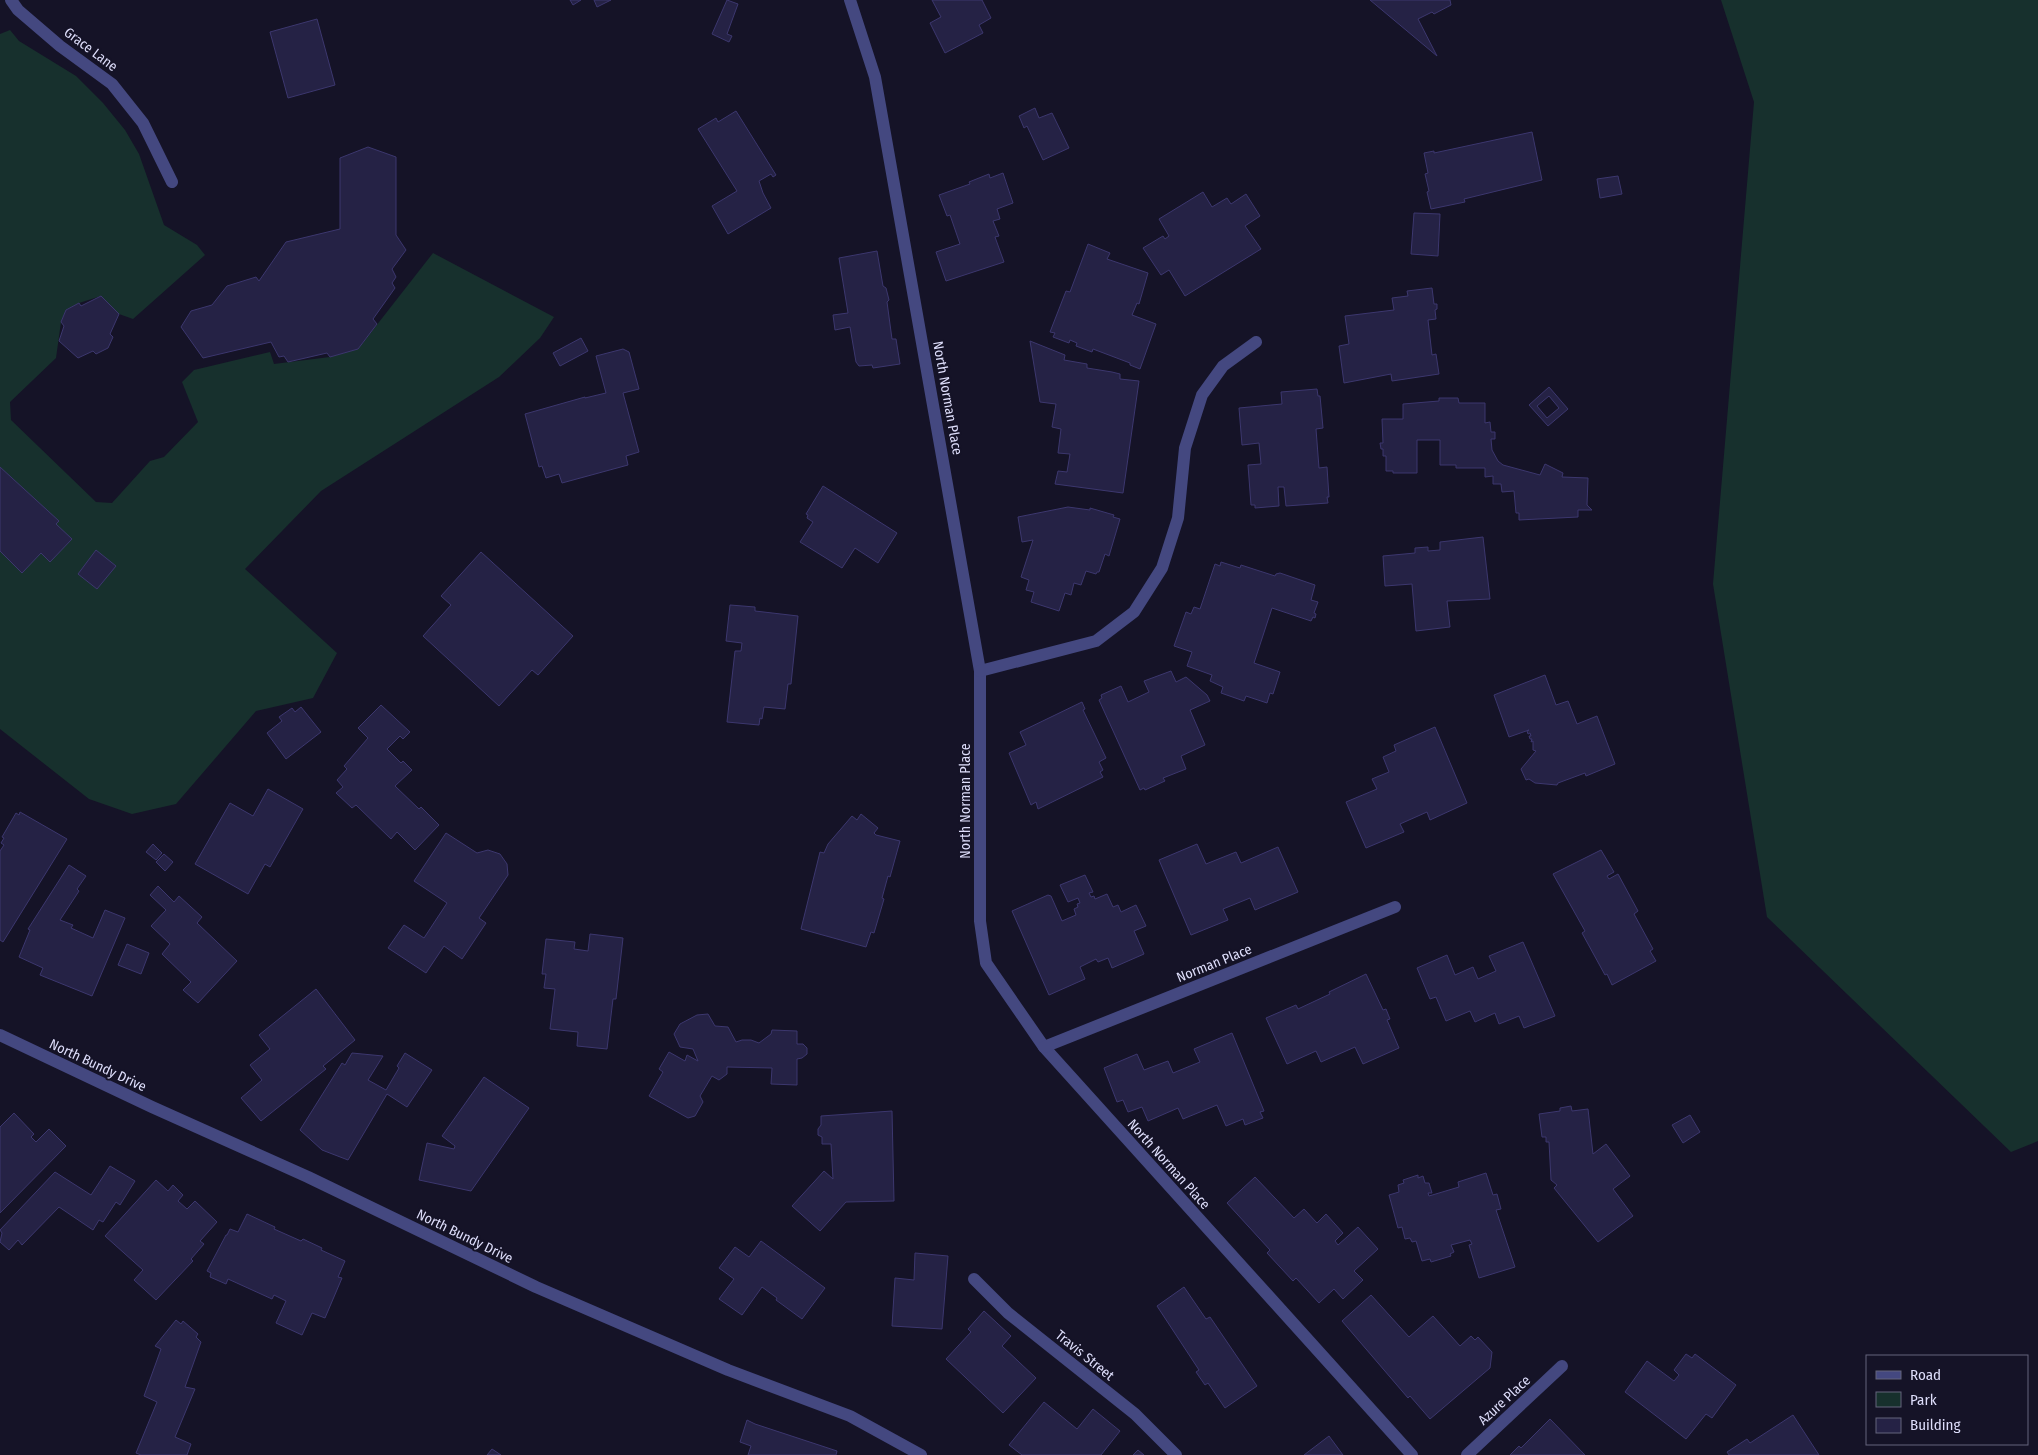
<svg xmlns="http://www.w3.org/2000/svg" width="2038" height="1455" font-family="'Fira Sans Condensed',sans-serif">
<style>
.green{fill:#17302d}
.building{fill:#252245;stroke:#3c376e;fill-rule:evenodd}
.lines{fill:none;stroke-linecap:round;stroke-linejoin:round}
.minor{stroke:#444880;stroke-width:12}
.labels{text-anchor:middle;stroke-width:4;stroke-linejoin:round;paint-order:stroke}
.street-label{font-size:14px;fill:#dedefb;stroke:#151327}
</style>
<rect width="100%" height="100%" fill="#151327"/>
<g class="green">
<polygon points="1721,0 2038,0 2038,1141 2011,1152 1767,917 1713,584 1754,102"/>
<polygon points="10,30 19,41 76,76 103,103 125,130 139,154 164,225 197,245 205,255 133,319 119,314 101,296 79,303 66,310 61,322 56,358 10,402 11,420 96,502 112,503 150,461 164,457 198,422 182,382 194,370 270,352 274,364 330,357 358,349 433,253 554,317 540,338 499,377 321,491 245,569 337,653 313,698 256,711 176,804 132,814 89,799 0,729 0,34"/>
</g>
<g class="building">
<polygon points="570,0 581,0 573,5"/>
<polygon points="594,0 611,0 597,7"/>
<polygon points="727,0 738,4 727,34 732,36 729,42 712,34"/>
<polygon points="932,0 982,0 991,18 979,25 983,33 945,53 930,23 941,17"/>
<polygon points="1370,0 1450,0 1451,5 1434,14 1432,12 1418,19 1437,56"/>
<polygon points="317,19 335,85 288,98 270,32"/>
<polygon points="1035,108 1039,118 1052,113 1069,148 1043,160 1027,126 1024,128 1019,116"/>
<polygon points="736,111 776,175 773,177 771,174 759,181 763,193 771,208 728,234 712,206 737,191 698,129 716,118 718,122"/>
<polygon points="1532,132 1542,180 1464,199 1465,202 1431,209 1427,192 1429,191 1425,174 1428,173 1424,153 1434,151 1434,153"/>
<polygon points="368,147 396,157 396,235 406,250 392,269 396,277 392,283 395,288 373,319 377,324 358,349 330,357 327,353 288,362 284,356 279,357 271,342 203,358 181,327 191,311 212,305 227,286 256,277 259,281 286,242 340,229 340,158"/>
<polygon points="1003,173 1013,203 997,209 1000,219 993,221 999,236 995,237 1004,262 946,281 936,252 960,244 950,215 947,216 939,195 970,184 969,182 989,174 990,178"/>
<polygon points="1618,176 1622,194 1600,198 1597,179"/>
<polygon points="1203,192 1212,207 1227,198 1231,204 1246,194 1260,216 1245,226 1261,249 1185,296 1169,270 1161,275 1143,248 1163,236 1165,239 1169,236 1159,219"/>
<polygon points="1414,213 1440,214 1438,256 1411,254"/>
<polygon points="1088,244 1110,253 1107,259 1148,273 1139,304 1137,303 1132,315 1156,324 1140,369 1130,365 1130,363 1093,349 1092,352 1076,346 1077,343 1070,340 1069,343 1053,337 1055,333 1050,332 1066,291 1070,292"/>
<polygon points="877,251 883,286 886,288 889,300 887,302 892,339 896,339 900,364 873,368 872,365 859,366 856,362 850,327 835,330 833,315 848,313 839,258"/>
<polygon points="1432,288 1434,304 1437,304 1437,309 1435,310 1436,319 1428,320 1432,355 1436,354 1439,374 1392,381 1391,374 1344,383 1339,346 1349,344 1345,316 1394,310 1392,298 1408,296 1407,291"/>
<polygon points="101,296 119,314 110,334 113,337 108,348 96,354 93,351 78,358 59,341 64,326 61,322 66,310 79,303 81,306"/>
<polygon points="581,338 588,351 560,366 553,353"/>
<polygon points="1030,341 1065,355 1064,360 1087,364 1087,368 1112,372 1120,374 1120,379 1139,381 1123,493 1055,484 1058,471 1067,472 1070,454 1058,453 1061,429 1052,427 1056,404 1040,402"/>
<polygon points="623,349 629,352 639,389 623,393 639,452 626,456 628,465 562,483 559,474 546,478 542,466 539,467 525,414 585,397 585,398 606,393 596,356"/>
<path d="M1549 387 1568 409 1548 426 1529 405ZM1549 396 1559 408 1547 418 1537 406Z"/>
<polygon points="1317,389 1318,396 1320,396 1323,428 1316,429 1319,468 1327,467 1329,497 1327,497 1328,503 1286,506 1284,487 1278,487 1279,506 1255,508 1255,505 1251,505 1248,465 1261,464 1259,443 1242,445 1239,408 1282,404 1281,392"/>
<polygon points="1439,398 1458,398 1459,403 1485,403 1485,423 1490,422 1491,432 1495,432 1495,439 1491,439 1492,450 1498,461 1503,465 1540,475 1545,464 1563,473 1562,477 1588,478 1587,505 1592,510 1578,510 1578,517 1519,520 1519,513 1516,513 1514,491 1502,492 1501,484 1493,484 1493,476 1485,477 1485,468 1456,468 1456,465 1440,465 1440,440 1417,440 1417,473 1393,473 1393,471 1386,471 1386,456 1383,456 1383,449 1381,449 1380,443 1383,443 1382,419 1403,419 1403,404 1439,401"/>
<polygon points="0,467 59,521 56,524 72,539 50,562 41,553 22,573 0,551"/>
<polygon points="823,486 897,533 878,563 855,548 842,568 800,542 813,522 807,518 808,515 806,514"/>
<polygon points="1068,507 1090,510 1090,508 1114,515 1113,517 1120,519 1109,556 1105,554 1099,572 1097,572 1096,574 1086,571 1081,585 1074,583 1071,595 1065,593 1059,611 1031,602 1034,592 1026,590 1029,580 1021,577 1033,540 1022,542 1018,517"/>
<polygon points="1483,537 1490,599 1447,601 1450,627 1416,631 1412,584 1385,586 1383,556 1415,553 1415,548 1428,547 1428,551 1440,550 1440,542"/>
<polygon points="96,550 116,566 97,589 78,574"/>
<polygon points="481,552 573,636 538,675 532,670 499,706 423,636 451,605 441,596"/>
<polygon points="1221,562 1240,568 1241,565 1275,576 1276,574 1280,573 1315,585 1311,600 1318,602 1314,613 1316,614 1315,618 1313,617 1311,621 1272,608 1254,663 1280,672 1273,694 1270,693 1267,703 1246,696 1244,701 1221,693 1223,687 1210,681 1212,675 1187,666 1192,652 1174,646 1186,612 1191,614 1194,607 1200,609 1215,564 1220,566"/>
<polygon points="730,605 755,607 755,611 798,616 791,684 788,684 785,709 764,707 762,719 760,718 759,725 727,722 735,651 741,651 742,643 726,641"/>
<polygon points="1171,671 1176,682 1186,677 1207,695 1210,701 1190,710 1205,745 1181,756 1186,769 1163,778 1165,781 1145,790 1144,788 1140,790 1099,700 1102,698 1101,695 1121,686 1128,702 1149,692 1144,681"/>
<polygon points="1545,675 1556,705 1568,701 1577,724 1597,716 1615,764 1586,776 1585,773 1558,783 1557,785 1535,783 1529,779 1526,780 1521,769 1536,751 1533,750 1533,741 1531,742 1532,739 1530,739 1529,736 1531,736 1530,733 1528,734 1527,731 1529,730 1509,737 1494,695"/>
<polygon points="1082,702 1085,709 1083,710 1106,758 1099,762 1103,770 1100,772 1103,777 1038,809 1036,802 1031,805 1009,753 1026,745 1020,732"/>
<polygon points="381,705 410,732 403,739 400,736 387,749 401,763 403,761 412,770 395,786 419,809 421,807 439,825 415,850 397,832 391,839 356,805 352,808 336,793 343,787 337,780 347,769 344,766 368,738 358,728"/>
<polygon points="301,707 321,732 286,759 267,733 282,721 279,717 292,708 295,712"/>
<polygon points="1435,727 1467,803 1430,820 1427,812 1400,824 1404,832 1366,848 1346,802 1377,789 1372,779 1389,772 1383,757 1396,751 1394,745"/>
<polygon points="268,789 303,809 270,867 265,864 248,894 195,864 230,803 253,816"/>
<polygon points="20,812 67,839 3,942 0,940 0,851 4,845 1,843 4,838 2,837 16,813 19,815"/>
<polygon points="861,814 878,828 874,833 876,835 900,841 890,877 888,876 882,898 884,899 874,933 871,932 866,947 801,929 820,852 824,853 828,844 852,816 857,820"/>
<polygon points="446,833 477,853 488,850 500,854 507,864 508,875 479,918 486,923 462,959 444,946 426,973 388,948 404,925 424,938 447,903 414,881"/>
<polygon points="153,844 162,853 156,860 146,852"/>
<polygon points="1197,844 1206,864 1236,852 1241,863 1278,847 1298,892 1255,910 1250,898 1223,909 1228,920 1191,935 1159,860"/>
<polygon points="1601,850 1614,872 1607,876 1609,879 1618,874 1638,911 1634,914 1653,949 1650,951 1656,961 1612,985 1607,974 1605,975 1582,933 1585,931 1553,874"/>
<polygon points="164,854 173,862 165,871 156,862"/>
<polygon points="69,865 86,876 77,889 79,891 60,920 73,925 71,928 93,938 105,910 125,918 92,996 40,975 43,968 19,957 30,930 28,929"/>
<polygon points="1085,875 1093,892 1089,893 1091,897 1094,896 1095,899 1107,894 1113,907 1118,905 1121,912 1136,905 1146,926 1134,931 1144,954 1112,968 1108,958 1098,962 1096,959 1080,967 1085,979 1049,995 1012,911 1048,895 1051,896 1062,921 1076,915 1074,909 1078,907 1077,904 1080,903 1078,898 1068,902 1060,885"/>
<polygon points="158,886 174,902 179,896 202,917 197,923 237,961 198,1003 183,990 191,982 162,954 170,944 151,926 166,910 150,895"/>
<polygon points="590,934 623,938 616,999 613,999 607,1049 577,1046 578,1032 550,1029 555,989 544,988 546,974 542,974 546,939 575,942 574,949 588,951"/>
<polygon points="1523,942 1555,1016 1524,1028 1519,1016 1499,1024 1495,1013 1475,1022 1470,1011 1446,1021 1436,997 1430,999 1417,968 1447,955 1455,975 1473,967 1478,979 1496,971 1489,956"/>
<polygon points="127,944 149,953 141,974 118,965"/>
<polygon points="1366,974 1383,1010 1386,1009 1390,1019 1387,1020 1399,1048 1363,1064 1355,1047 1321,1062 1316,1051 1287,1064 1266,1018 1296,1005 1298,1009 1330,994 1329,992"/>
<polygon points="316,989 355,1040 323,1066 326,1069 261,1121 241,1098 262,1080 250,1065 270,1049 259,1035"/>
<polygon points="708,1014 715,1026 728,1027 736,1042 742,1040 751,1040 759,1043 771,1034 772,1030 797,1031 797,1044 803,1044 807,1048 807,1054 802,1058 797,1059 797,1085 771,1084 772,1068 727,1067 727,1074 719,1080 712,1076 700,1096 703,1102 695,1116 688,1118 649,1096 663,1072 659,1069 669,1052 685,1061 687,1055 698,1061 693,1049 680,1047 674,1034 680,1024 697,1015"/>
<polygon points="1232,1033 1264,1111 1260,1112 1263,1118 1245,1125 1243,1119 1226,1126 1217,1105 1183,1119 1178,1108 1148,1121 1142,1107 1128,1112 1123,1100 1117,1102 1104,1068 1137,1054 1144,1070 1168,1061 1173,1073 1200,1062 1194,1049"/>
<polygon points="352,1053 383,1056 368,1080 386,1090 399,1068 397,1066 405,1053 432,1070 407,1107 387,1094 348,1160 322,1150 300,1130 342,1063 345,1065"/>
<polygon points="484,1077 529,1108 471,1191 419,1180 427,1143 454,1149 455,1146 442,1136"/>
<polygon points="1571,1106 1572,1111 1588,1109 1593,1154 1606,1144 1630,1176 1613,1189 1633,1216 1598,1242 1554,1188 1557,1185 1551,1180 1549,1142 1546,1142 1546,1137 1542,1137 1539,1114 1560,1111 1560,1108"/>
<polygon points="892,1111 894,1201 846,1202 820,1231 792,1206 824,1171 833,1179 831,1144 822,1144 822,1137 818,1135 818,1129 821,1125 821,1116"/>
<polygon points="14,1113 34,1134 31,1137 36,1142 49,1129 66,1146 0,1213 0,1127"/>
<polygon points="1690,1115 1700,1132 1683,1143 1672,1125"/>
<polygon points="110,1166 135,1181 120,1205 116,1202 103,1222 99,1220 93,1230 59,1207 22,1245 18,1240 9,1250 0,1242 2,1233 0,1230 55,1172 91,1195"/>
<polygon points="1486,1173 1493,1195 1497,1194 1501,1209 1496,1210 1515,1267 1479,1278 1469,1245 1472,1244 1470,1240 1451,1245 1454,1252 1450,1254 1451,1256 1431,1262 1430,1259 1422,1261 1416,1241 1412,1242 1410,1238 1405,1239 1402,1227 1398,1228 1389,1195 1399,1192 1398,1185 1404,1183 1403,1180 1418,1175 1418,1178 1423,1176 1425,1183 1429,1183 1432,1193 1428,1193 1429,1196 1459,1187 1458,1182"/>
<polygon points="1255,1177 1294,1218 1304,1209 1317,1223 1326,1214 1343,1233 1335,1241 1338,1245 1358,1227 1378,1249 1354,1271 1363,1280 1343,1299 1334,1289 1319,1303 1296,1278 1293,1281 1267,1253 1270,1250 1227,1203"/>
<polygon points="156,1180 168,1191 173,1185 183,1195 178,1201 187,1209 195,1201 217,1222 200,1241 204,1244 191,1259 193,1261 156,1300 134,1280 143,1270 105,1236"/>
<polygon points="247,1214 275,1227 274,1229 301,1241 303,1239 322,1248 321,1250 345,1261 338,1277 342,1278 325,1318 312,1313 302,1335 276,1323 286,1301 274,1295 272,1299 228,1279 226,1284 210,1277 211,1273 207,1271 226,1235 227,1235 230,1229 238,1232"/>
<polygon points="761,1241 825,1288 802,1319 776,1300 777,1298 762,1287 742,1315 719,1299 734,1279 719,1268 735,1247 749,1257"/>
<polygon points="915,1253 948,1256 942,1329 892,1326 895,1278 914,1280"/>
<polygon points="1184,1287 1206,1319 1210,1317 1257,1386 1225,1408 1208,1383 1205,1385 1196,1372 1199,1370 1157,1306"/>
<polygon points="1371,1295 1409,1337 1433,1316 1460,1346 1471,1336 1475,1340 1478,1337 1492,1352 1490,1368 1430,1419 1410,1396 1408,1398 1342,1321"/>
<polygon points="984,1311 1011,1336 1002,1346 1036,1378 1003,1413 946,1359 971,1332 968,1329"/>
<polygon points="176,1320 181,1324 183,1321 198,1334 196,1337 201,1342 185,1387 195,1389 175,1437 191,1444 187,1455 141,1455 136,1453 157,1402 144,1396 161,1349 155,1346"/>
<polygon points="1686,1354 1692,1358 1695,1354 1736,1385 1712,1418 1706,1414 1686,1439 1625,1392 1647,1361 1674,1381 1679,1375 1674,1370"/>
<polygon points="1044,1402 1077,1429 1093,1409 1120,1431 1101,1455 1022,1455 1009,1445"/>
<polygon points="1793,1415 1819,1455 1729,1455 1727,1452 1747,1439 1750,1443"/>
<polygon points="1550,1419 1585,1455 1510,1455 1519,1446 1521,1448"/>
<polygon points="747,1420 755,1424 837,1451 836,1455 748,1455 751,1446 740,1442"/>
<polygon points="1329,1436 1343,1455 1304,1455"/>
<polygon points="492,1449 501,1455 487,1455"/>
<polygon points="1138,1450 1144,1455 1133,1455"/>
</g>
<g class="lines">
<g class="minor">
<polyline points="11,0 18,10 60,46 112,84 143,123 172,182"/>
<polyline points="850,0 875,77 980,671 980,921 986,963 1044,1047 1412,1455"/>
<polyline points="980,671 1096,641 1134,612 1162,568 1178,518 1185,448 1202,395 1223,366 1256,342"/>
<polyline points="0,1035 152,1107 308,1177 536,1287 728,1370 850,1416 921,1455"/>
<polyline points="1044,1047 1395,907"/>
<polyline points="974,1279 1008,1313 1135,1414 1176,1455"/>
<polyline points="1467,1455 1562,1366"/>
</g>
</g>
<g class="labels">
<g class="street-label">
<text transform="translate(91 49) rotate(37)" y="5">Grace Lane</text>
<text transform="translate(948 398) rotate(80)" y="5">North Norman Place</text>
<text transform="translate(965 801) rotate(-90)" y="5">North Norman Place</text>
<text transform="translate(1214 963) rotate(-22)" y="5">Norman Place</text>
<text transform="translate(98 1065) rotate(25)" y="5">North Bundy Drive</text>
<text transform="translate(1169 1164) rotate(48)" y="5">North Norman Place</text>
<text transform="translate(465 1236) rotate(26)" y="5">North Bundy Drive</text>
<text transform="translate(1085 1355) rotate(39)" y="5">Travis Street</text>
<text transform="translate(1504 1400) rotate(-43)" y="5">Azure Place</text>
</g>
</g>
<rect x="1866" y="1355" width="162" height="90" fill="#151327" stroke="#65647c"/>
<rect x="1876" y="1371" width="25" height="8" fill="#444880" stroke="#65647c"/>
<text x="1910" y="1380" font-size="15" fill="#dedefb">Road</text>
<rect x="1876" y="1392" width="25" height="15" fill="#17302d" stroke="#65647c"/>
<text x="1910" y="1405" font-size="15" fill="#dedefb">Park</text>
<rect x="1876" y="1418" width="25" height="15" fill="#252245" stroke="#65647c"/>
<text x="1910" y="1430" font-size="15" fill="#dedefb">Building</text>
</svg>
